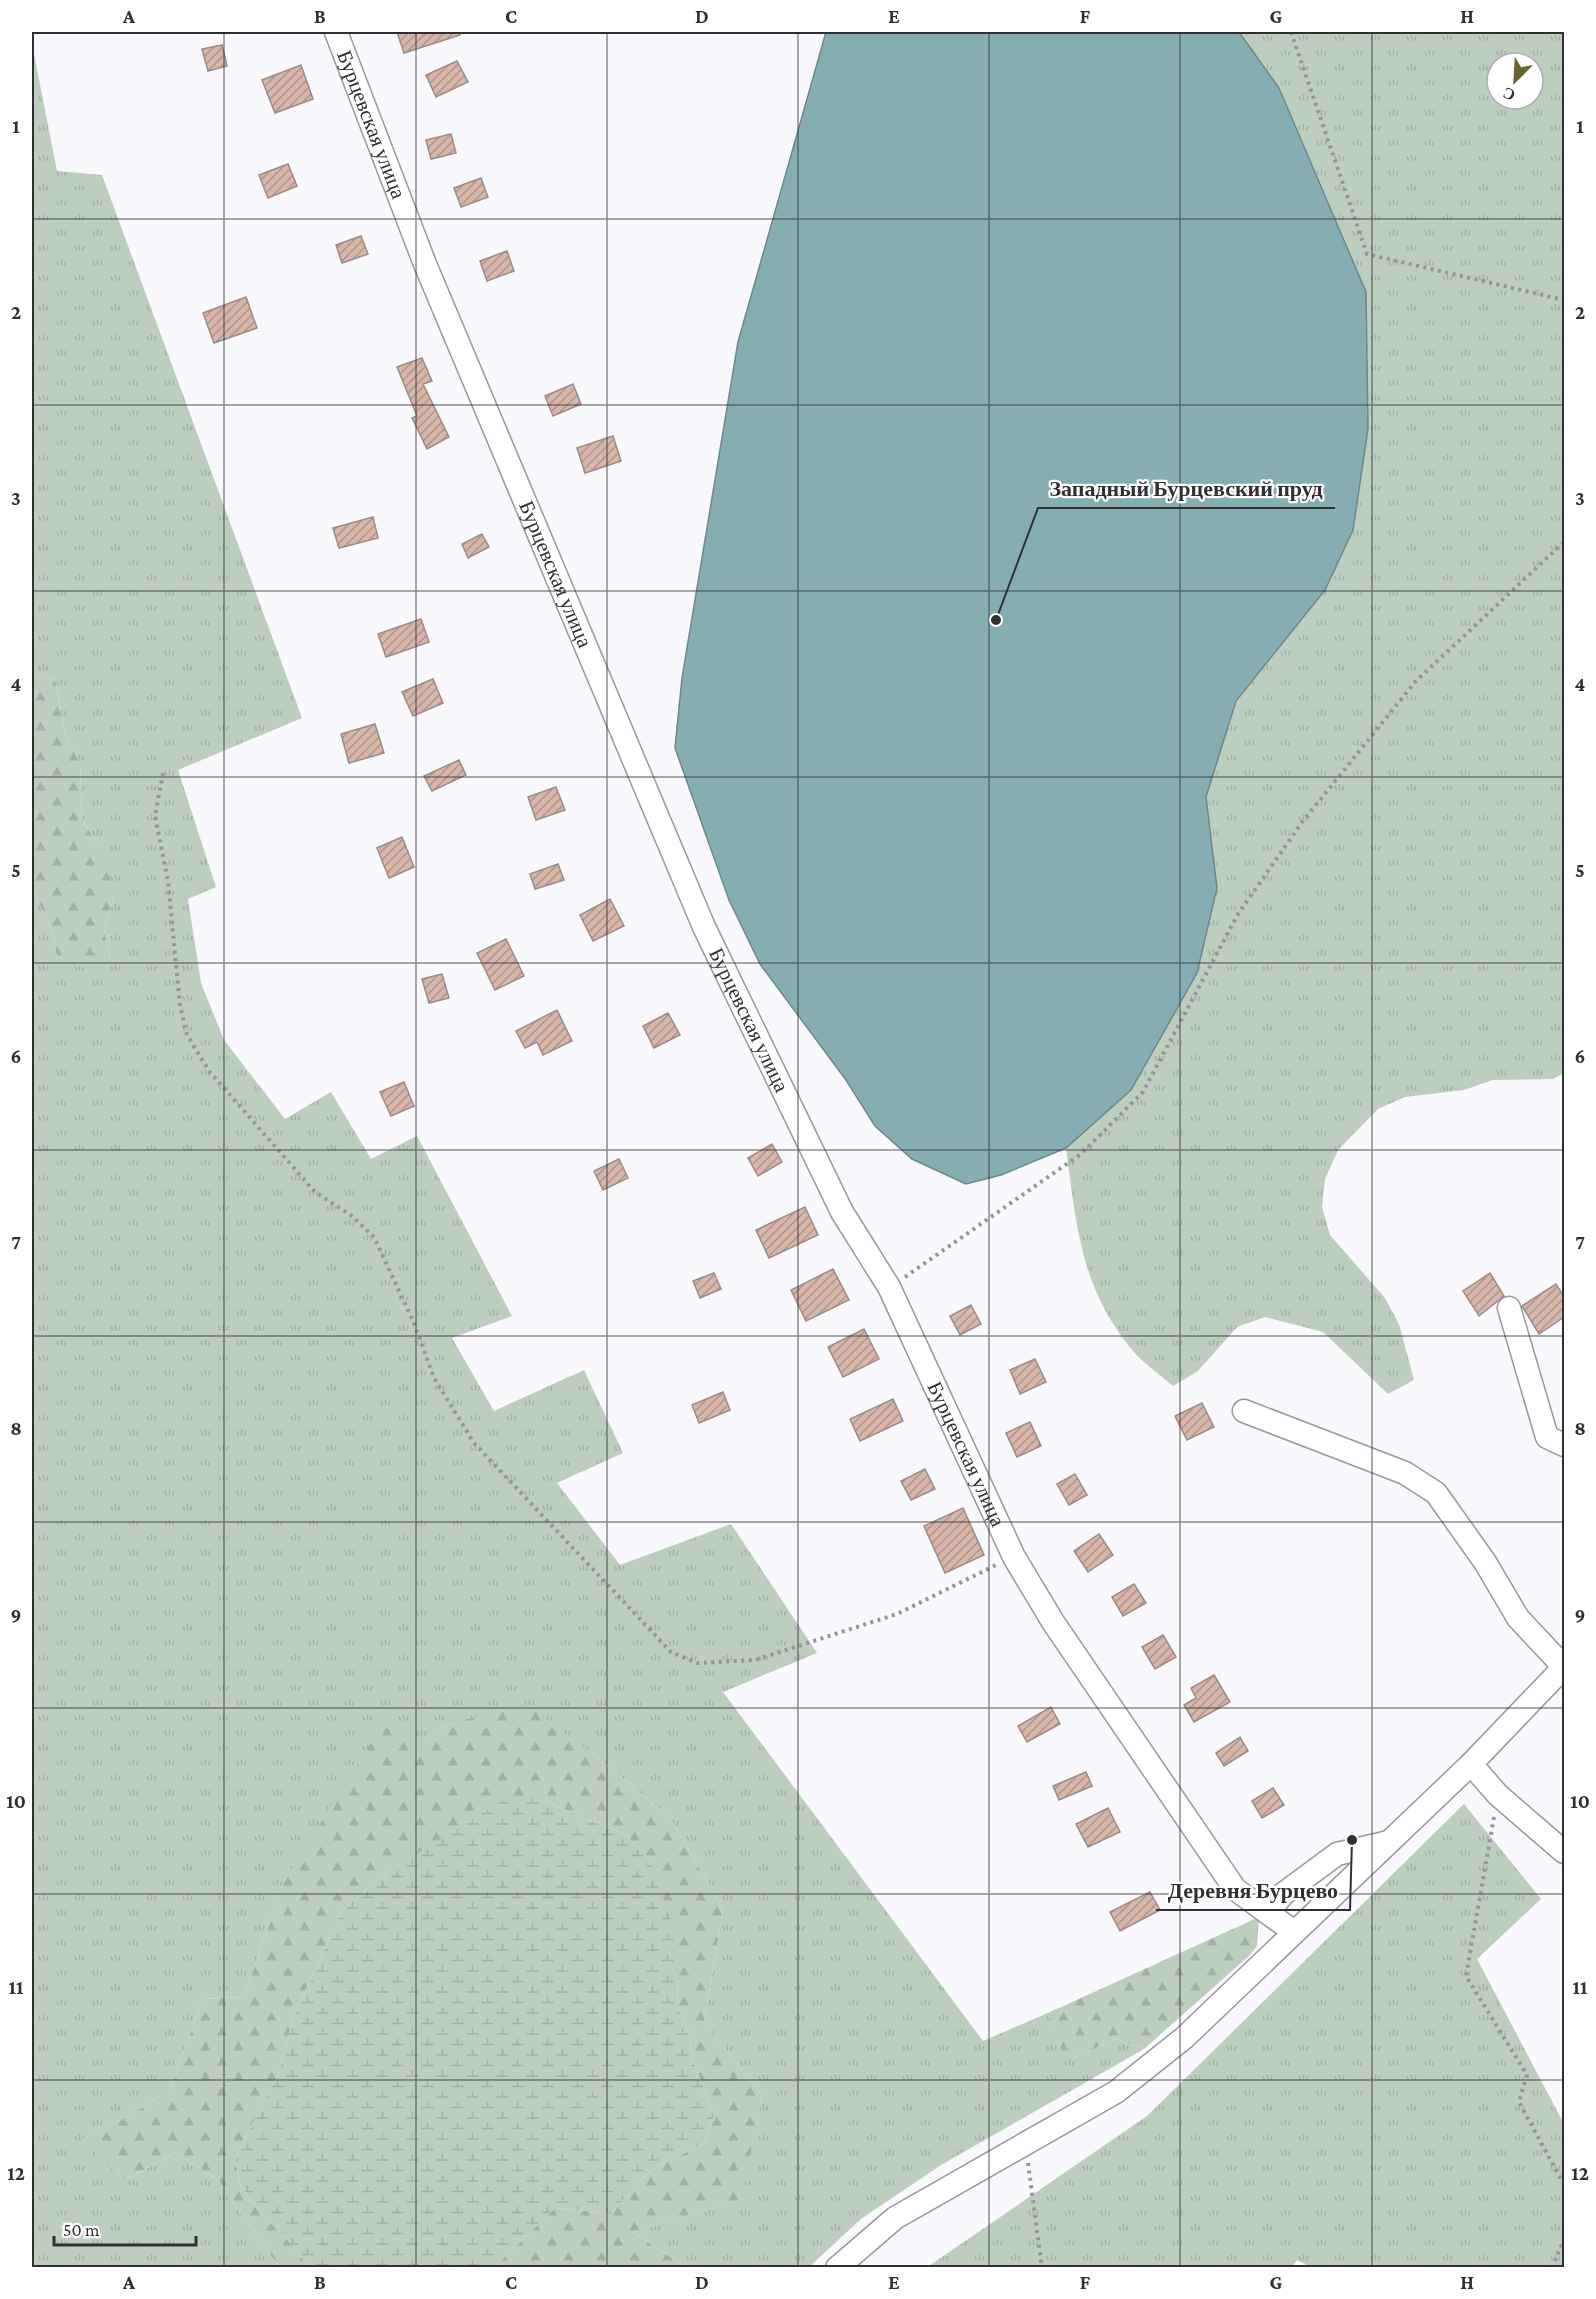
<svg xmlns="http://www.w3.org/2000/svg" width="1596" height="2299" font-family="'Crimson Pro',serif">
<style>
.grass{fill:url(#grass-tufts);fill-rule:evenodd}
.forest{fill:url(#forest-firs)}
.wetland{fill:url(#wetland-marsh)}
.water{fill:#86aeb2;stroke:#6c888c;stroke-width:1.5}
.building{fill:url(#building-hatch);stroke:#9a8c87;stroke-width:1.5}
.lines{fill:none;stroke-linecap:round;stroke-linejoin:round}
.minor-casing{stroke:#9897a3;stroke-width:25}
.path{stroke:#95959a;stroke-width:4;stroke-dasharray:3 4.5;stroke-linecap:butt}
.minor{stroke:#fff;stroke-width:22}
.grid{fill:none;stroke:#302f34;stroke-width:1.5;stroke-opacity:0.55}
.labels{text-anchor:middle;stroke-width:4.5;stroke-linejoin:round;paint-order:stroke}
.street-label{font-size:21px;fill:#302f34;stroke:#fff}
.leader{fill:none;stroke:#302f34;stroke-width:2}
.callout-dot{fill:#302f34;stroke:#fff;stroke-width:2}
.callout-label{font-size:22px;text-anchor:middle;font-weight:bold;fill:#302f34;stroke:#fff;stroke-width:4.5;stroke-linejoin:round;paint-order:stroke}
.neatline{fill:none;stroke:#302f34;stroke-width:2}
.grid-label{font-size:20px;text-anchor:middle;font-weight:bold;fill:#302f34}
</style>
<defs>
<pattern id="grass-tufts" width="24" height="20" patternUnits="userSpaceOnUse" patternTransform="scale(1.5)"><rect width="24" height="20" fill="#bdcebf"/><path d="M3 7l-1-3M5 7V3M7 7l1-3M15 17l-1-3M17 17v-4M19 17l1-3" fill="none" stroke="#a3b1a5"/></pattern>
<pattern id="forest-firs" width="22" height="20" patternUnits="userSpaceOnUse" patternTransform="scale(1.5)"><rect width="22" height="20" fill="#bdcebf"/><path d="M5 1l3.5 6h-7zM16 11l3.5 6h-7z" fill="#a3b1a5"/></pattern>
<pattern id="wetland-marsh" width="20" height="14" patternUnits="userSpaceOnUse" patternTransform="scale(1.5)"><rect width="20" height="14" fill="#bdcebf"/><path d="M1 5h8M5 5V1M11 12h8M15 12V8" fill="none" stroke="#a3b1a5"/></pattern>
<pattern id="building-hatch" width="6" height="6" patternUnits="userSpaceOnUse" patternTransform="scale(1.5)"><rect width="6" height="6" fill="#d7b5a8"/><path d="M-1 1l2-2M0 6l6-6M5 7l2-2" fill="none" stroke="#af948a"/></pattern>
</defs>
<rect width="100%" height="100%" fill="#f8f8fd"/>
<g class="grass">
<path d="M1239 32H1564V1073L1553 1079 1493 1080 1464 1090 1405 1097 1378 1109 1338 1150 1325 1179 1322 1207 1330 1235 1385 1298 1399 1324 1414 1380 1388 1394 1323 1332 1265 1317 1237 1327 1198 1371 1173 1386C1159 1374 1140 1361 1129 1346 1080 1285 1076 1222 1066 1148L1131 1090 1217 888 1206 797 1236 701 1325 590 1353 530 1368 429 1345 241 1279 88ZM1497 63H1533V99H1497Z"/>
<polygon points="32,44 57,171 102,175 302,718 178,770 216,887 188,899 201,983 224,1040 285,1119 331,1092 371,1159 417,1136 512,1316 452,1338 494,1411 584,1370 623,1453 557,1483 620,1565 731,1524 817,1653 723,1692 983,2041 1050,2012 1063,2052 1076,2057 1116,2039 1144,2049 941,2165 861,2219 809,2267 685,2267 633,2232 741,2199 762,2095 704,2023 723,1909 670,1818 591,1752 452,1723 426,1737 284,1880 244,1997 202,1999 171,2089 127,2117 82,2139 124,2180 176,2153 219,2181 279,2267 32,2267 32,888 52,931 57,958 110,956 104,929 113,901 98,845 82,819 80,762 66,737 55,679 32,674"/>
<polygon points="1464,1804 1541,1899 1477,1959 1564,2124 1564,2267 1312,2268 1297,2260 1291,2268 926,2268 1147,2116"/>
</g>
<g class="forest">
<polygon points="32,674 55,679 66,737 80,762 82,819 98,845 109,872 113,901 104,929 110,957 84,968 57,958 52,931 32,888"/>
<polygon points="525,1704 591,1752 670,1818 723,1909 704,2023 762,2095 742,2199 633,2232 685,2267 566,2265 568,2267 494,2267 555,2208 611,2213 651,2170 704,2143 714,2116 693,2060 689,2032 677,2005 678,1974 650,1860 624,1834 541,1800 387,1872 342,1911 294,2016 278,2075 235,2157 240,2185 257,2208 295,2248 309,2267 279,2267 219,2181 176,2153 124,2180 81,2139 127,2117 171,2089 202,1999 244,1997 284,1880 381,1727 426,1737 452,1723"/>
<polygon points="1259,1917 1257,1946 1250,1955 1144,2049 1116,2039 1076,2057 1062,2052 1050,2012"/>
</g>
<polygon class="wetland" points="510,1796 541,1800 624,1834 650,1860 670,1916 678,1974 677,2005 689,2032 693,2060 714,2116 704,2143 651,2170 611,2213 555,2208 494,2267 309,2267 295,2248 257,2208 240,2185 235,2157 278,2075 294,2016 342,1911 387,1872"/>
<polygon class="water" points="826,32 1239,32 1279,88 1366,292 1368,429 1353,530 1325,590 1236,701 1206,797 1217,888 1197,973 1131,1090 1066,1148 1001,1175 966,1184 912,1159 875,1126 846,1080 760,964 729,900 675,748 682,678 738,342"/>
<g class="building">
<polygon points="397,32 460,32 460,35 404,53"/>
<polygon points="222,45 227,66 208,71 202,49"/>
<polygon points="457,61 468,82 436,97 426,75"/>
<polygon points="301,65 313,99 275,113 262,80"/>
<polygon points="451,134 456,153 431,159 426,140"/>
<polygon points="288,164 297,186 268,198 259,175"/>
<polygon points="481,178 488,197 461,207 454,188"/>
<polygon points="361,236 368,254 342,263 336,245"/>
<polygon points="507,251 514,271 487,281 480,261"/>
<polygon points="246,297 257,328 214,343 203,313"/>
<polygon points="422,358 432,381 423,384 449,437 427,449 412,418 417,416 397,367"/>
<polygon points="573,384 581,404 553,416 545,396"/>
<polygon points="613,436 621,461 585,473 577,448"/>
<polygon points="373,517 378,538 339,548 333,528"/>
<polygon points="482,534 489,547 468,558 462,544"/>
<polygon points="421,619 429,642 386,657 378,634"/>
<polygon points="433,679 443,703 413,716 402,692"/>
<polygon points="375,724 384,753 349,763 341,734"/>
<polygon points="459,760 466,775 432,791 424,776"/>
<polygon points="556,787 565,810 536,820 528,797"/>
<polygon points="402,837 414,867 389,878 377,848"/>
<polygon points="558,864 564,880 535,889 530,874"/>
<polygon points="610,899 624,926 593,941 580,915"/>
<polygon points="506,939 524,976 495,990 477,953"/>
<polygon points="442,974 449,998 429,1003 422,979"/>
<polygon points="557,1010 572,1041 543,1055 537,1042 525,1048 516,1031"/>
<polygon points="668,1013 680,1035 654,1048 643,1026"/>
<polygon points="404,1082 414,1106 391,1116 380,1092"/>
<polygon points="772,1144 782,1162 758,1176 748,1158"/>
<polygon points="619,1159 628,1178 603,1190 594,1171"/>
<polygon points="805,1207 818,1235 769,1258 756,1230"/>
<polygon points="833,1269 849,1300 806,1321 791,1290"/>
<polygon points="714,1273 721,1289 700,1298 693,1281"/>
<polygon points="1490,1273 1504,1296 1479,1316 1463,1291"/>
<polygon points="1556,1284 1564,1297 1564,1317 1539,1334 1522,1306"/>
<polygon points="971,1305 981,1324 960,1335 950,1316"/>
<polygon points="864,1329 879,1359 843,1377 828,1347"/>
<polygon points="1035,1359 1046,1382 1020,1394 1010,1370"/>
<polygon points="723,1392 730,1410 699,1423 692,1405"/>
<polygon points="893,1399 903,1421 860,1441 850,1419"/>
<polygon points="1202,1403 1214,1427 1187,1440 1175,1416"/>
<polygon points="1030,1422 1041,1446 1017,1457 1006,1433"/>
<polygon points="925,1469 935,1489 911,1500 901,1481"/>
<polygon points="1075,1474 1087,1495 1069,1505 1057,1484"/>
<polygon points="963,1508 984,1555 945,1573 924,1526"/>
<polygon points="1099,1534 1113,1555 1088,1572 1074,1551"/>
<polygon points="1134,1584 1146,1603 1123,1616 1112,1597"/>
<polygon points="1163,1635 1176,1657 1155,1669 1142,1647"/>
<polygon points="1214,1675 1230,1702 1194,1722 1184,1705 1196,1698 1191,1688"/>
<polygon points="1051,1707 1060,1724 1027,1742 1018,1726"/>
<polygon points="1240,1737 1248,1751 1224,1766 1216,1753"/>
<polygon points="1086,1772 1092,1786 1059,1800 1053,1786"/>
<polygon points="1273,1788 1284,1805 1262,1818 1252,1801"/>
<polygon points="1108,1808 1120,1832 1088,1847 1076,1824"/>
<polygon points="1150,1892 1160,1910 1120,1931 1110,1912"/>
</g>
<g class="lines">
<defs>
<g id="minor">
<path id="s1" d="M336 32 425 264 704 927 842 1212 889 1287 1014 1557 1053 1622 1235 1889 1294 1932"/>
<polyline points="1509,1308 1547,1437 1564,1445"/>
<polyline points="1244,1411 1405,1473 1436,1493 1485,1562 1518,1618 1564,1667"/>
<polyline points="1471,1764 1498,1795 1564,1852"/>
<polyline points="1268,1913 1283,1894 1337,1854 1389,1842"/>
<polyline points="837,2268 895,2218 1116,2092 1184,2038 1471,1764 1564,1667"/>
</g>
</defs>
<use href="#minor" class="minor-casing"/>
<g class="path">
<polyline points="1291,32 1367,254 1564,300"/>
<polyline points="163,773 155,816 168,881 180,1006 187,1035 209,1071 315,1192 352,1216 374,1237 414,1323 434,1378 474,1443 671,1652 697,1663 755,1660 897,1614 996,1565"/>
<polyline points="905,1277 1081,1154 1143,1092 1238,914 1303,821 1415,682 1564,542"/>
<polyline points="1494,1817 1466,1976 1527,2075 1519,2102 1564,2185"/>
<polyline points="1028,2163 1042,2268"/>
<polyline points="1552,2268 1564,2239"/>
</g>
<use href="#minor" class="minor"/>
</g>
<path class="grid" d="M224 32V2268M416 32V2268M607 32V2268M798 32V2268M989 32V2268M1180 32V2268M1372 32V2268M32 219H1564M32 405H1564M32 591H1564M32 777H1564M32 963H1564M32 1150H1564M32 1336H1564M32 1522H1564M32 1708H1564M32 1894H1564M32 2080H1564"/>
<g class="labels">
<g class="street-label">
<text dy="7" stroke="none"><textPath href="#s1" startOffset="99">Бурцевская улица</textPath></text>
<text dy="7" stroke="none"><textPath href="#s1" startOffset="585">Бурцевская улица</textPath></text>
<text dy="7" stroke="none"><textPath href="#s1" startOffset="1071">Бурцевская улица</textPath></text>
<text dy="7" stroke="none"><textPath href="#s1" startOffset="1557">Бурцевская улица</textPath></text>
</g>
</g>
<path class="leader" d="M996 620L1038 508H1335M1352 1840L1350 1910H1156"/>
<g class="callout-dot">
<circle cx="996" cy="620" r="6"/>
<circle cx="1352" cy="1840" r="6"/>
</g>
<g class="callout-label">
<text x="1186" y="496">Западный Бурцевский пруд</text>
<text x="1253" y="1898">Деревня Бурцево</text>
</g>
<rect width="1596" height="2299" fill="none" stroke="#ffffff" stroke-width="66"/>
<g transform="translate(1515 81) rotate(204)"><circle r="28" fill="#ffffff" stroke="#acacae" stroke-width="1.5"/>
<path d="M0-4.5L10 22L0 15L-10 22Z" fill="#686531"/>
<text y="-9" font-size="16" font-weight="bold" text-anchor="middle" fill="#302f34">С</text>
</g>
<path d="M54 2236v9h142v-9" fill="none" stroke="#302f34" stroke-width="3"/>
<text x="63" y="2236" font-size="18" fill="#302f34" stroke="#ffffff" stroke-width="4.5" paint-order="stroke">50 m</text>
<rect x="33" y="33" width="1530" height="2233" class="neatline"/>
<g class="grid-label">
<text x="129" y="23">A</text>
<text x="320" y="23">B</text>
<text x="511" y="23">C</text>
<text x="702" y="23">D</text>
<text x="894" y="23">E</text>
<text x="1085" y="23">F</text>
<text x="1276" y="23">G</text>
<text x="1467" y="23">H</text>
<text x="16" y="133">1</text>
<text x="1580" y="133">1</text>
<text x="16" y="319">2</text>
<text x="1580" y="319">2</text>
<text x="16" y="505">3</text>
<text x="1580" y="505">3</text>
<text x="16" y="691">4</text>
<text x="1580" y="691">4</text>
<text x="16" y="877">5</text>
<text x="1580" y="877">5</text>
<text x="16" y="1063">6</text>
<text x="1580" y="1063">6</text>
<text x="16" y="1249">7</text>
<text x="1580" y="1249">7</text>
<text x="16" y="1435">8</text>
<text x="1580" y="1435">8</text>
<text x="16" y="1622">9</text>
<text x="1580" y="1622">9</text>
<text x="16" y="1808">10</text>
<text x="1580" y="1808">10</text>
<text x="16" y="1994">11</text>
<text x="1580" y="1994">11</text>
<text x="16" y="2180">12</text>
<text x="1580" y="2180">12</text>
<text x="129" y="2289">A</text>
<text x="320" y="2289">B</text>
<text x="511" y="2289">C</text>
<text x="702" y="2289">D</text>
<text x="894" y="2289">E</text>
<text x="1085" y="2289">F</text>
<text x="1276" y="2289">G</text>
<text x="1467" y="2289">H</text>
</g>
</svg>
